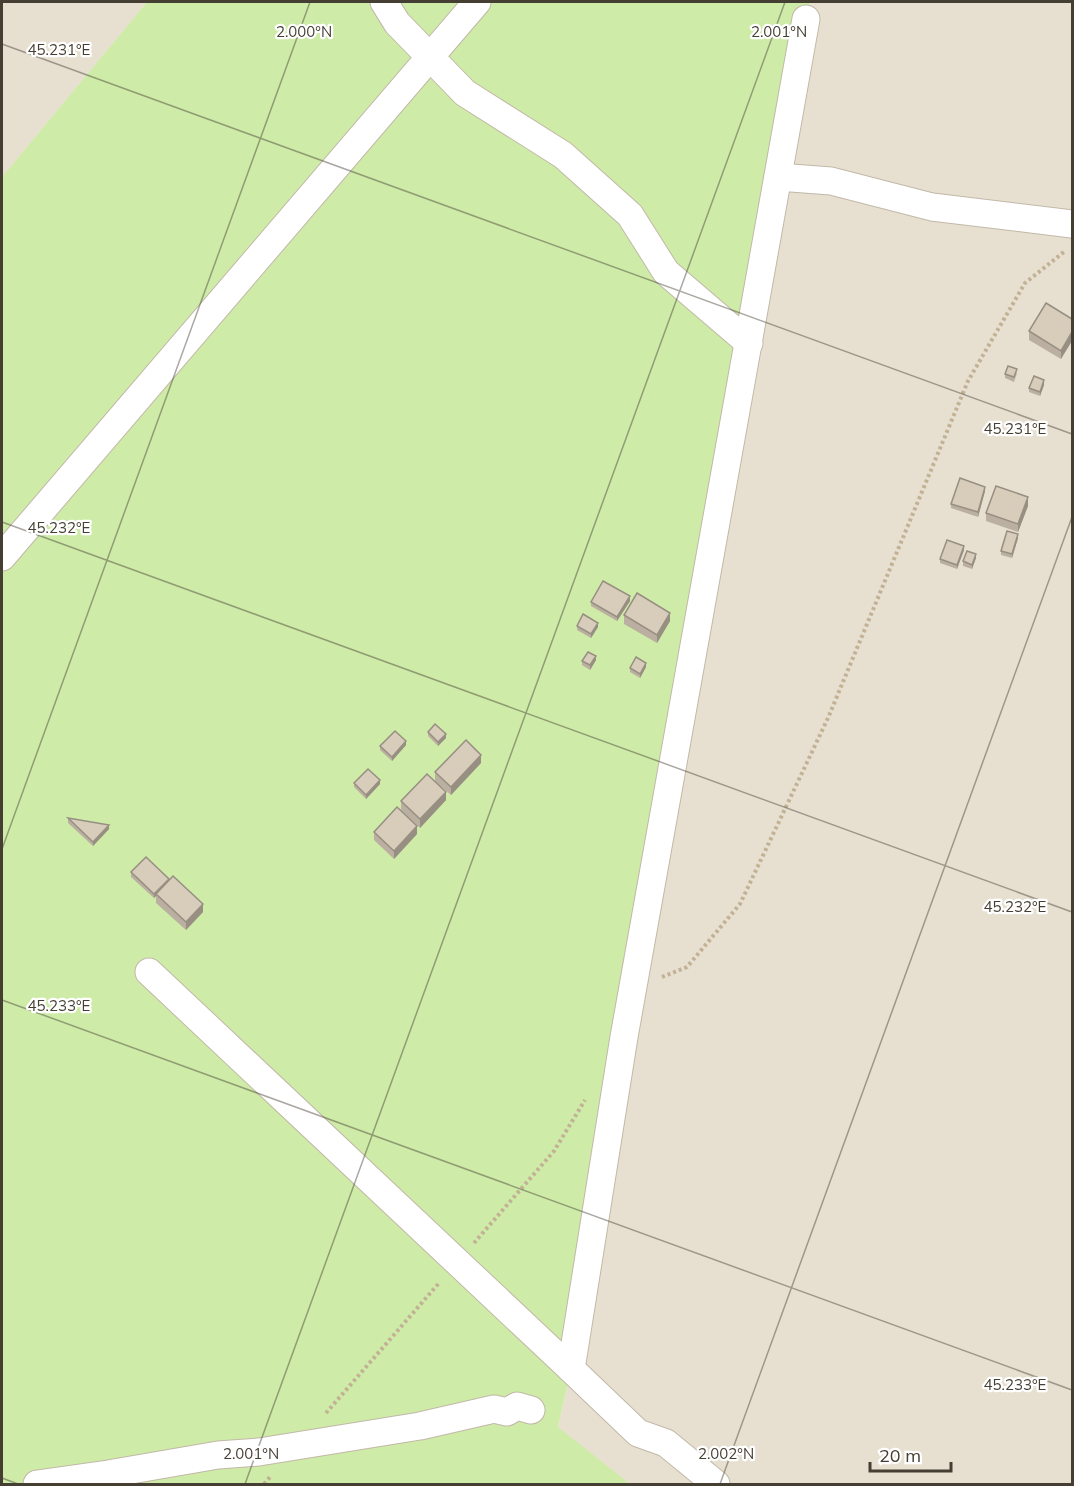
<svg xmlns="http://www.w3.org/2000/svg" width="1074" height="1486" font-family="Mulish,sans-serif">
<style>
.residential{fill:#e7e0d0}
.green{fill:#ceeba8}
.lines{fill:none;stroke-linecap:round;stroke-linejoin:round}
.minor-casing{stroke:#c2b8a8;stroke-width:29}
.path{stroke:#c2b195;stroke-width:4;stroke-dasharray:3 3;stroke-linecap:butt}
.minor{stroke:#fff;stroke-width:27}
.wall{fill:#baafa0}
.shaded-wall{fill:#978f82}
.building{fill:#d8ccba;stroke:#978f82;stroke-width:1.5}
.ticks{fill:none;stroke:#453e33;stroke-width:1.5;stroke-opacity:0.45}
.ticks-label{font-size:15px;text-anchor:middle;fill:#453e33;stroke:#fff;stroke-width:4.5;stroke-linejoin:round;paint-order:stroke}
</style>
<rect width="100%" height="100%" fill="#f3eee3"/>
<g class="residential">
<polygon points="2,2 147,2 2,177"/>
<polygon points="810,2 1072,2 1072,1484 630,1484 558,1428 571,1369"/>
</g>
<polygon class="green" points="147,2 810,2 571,1369 558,1427 630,1484 2,1484 2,177"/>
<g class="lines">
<defs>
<g id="minor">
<polyline points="384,2 397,23 465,93 563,155 630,215 666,272 749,343"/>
<polyline points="778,177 831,181 932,207 1072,224"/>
<polyline points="2,557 477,2"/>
<polyline points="149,972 571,1369"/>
<polyline points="37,1484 108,1474 218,1455 259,1452 420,1426 494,1409 507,1412 517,1406 531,1410"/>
<polyline points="716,1484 666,1443 638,1433 571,1369 624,1037 806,19"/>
</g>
</defs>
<use href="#minor" class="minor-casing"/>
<g class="path">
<polyline points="662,977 687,967 740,904 828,718 968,381 1025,283 1065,251"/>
<polyline points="474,1243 554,1151 585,1100"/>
<polyline points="326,1413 439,1283"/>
<polyline points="264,1484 270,1477"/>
</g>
<use href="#minor" class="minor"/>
</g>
<g class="wall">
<polygon points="1072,319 1061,359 1029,340 1029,331"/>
<polygon points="1017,373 1014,382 1005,378 1005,374"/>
<polygon points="1044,385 1040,396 1029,392 1029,388"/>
<polygon points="985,491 978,517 951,508 951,504"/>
<polygon points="1028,506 1018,532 986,521 986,513"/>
<polygon points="1018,538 1012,558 1001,555 1001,551"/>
<polygon points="964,550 957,569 940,563 940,559"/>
<polygon points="976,558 972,569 963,566 963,561"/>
<polygon points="630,601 617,621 591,606 591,602"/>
<polygon points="624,615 670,621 657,643 624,624"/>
<polygon points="577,626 598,627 591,638 577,630"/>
<polygon points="596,660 590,670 582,665 582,661"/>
<polygon points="646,667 640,678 630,672 630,668"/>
<polygon points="428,732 446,738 438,746 428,736"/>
<polygon points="406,745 392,761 380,750 380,746"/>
<polygon points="481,763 451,795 435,781 435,772"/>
<polygon points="354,783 380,784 366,799 354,787"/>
<polygon points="446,800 420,828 401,810 401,801"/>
<polygon points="68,818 109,829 93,846 68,823"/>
<polygon points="374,832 417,834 394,859 374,840"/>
<polygon points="131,872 169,881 203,912 186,930 156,903 156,896 154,898 131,877"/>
</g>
<g class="shaded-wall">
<polygon points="1072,332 1072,341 1061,359 1061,351"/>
<polygon points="1044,380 1044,385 1040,396 1040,392"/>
<polygon points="985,487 985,491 978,517 978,512"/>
<polygon points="1028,497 1028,506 1018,532 1018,524"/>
<polygon points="1018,534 1018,538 1012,558 1012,554"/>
<polygon points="964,546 964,550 957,569 957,565"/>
<polygon points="976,554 976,558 972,569 972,565"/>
<polygon points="630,596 630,601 617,621 617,617"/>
<polygon points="670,613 670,621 657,643 657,635"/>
<polygon points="598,623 598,627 591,638 591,634"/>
<polygon points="596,656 596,660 590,670 590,665"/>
<polygon points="646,663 646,667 640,678 640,674"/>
<polygon points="446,734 446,738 438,746 438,742"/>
<polygon points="406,741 406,745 392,761 392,757"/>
<polygon points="481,755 481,763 451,795 451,787"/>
<polygon points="380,780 380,784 366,799 366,795"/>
<polygon points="446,792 446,800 420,828 420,819"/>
<polygon points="109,825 109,829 93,846 93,842"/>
<polygon points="417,826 417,834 394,859 394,851"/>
<polygon points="169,879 169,883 156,894 156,896 154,898 154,894"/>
<polygon points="203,904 203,912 186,930 186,922"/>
</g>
<g class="building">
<polygon points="1046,303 1072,319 1072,332 1061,351 1029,331"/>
<polygon points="1008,366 1017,369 1014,377 1005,374"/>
<polygon points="1034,376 1044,380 1040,392 1029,388"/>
<polygon points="960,478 985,487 978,512 951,504"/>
<polygon points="996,486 1028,497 1018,524 986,513"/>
<polygon points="1007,531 1018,534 1012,554 1001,551"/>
<polygon points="947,540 964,546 957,565 940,559"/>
<polygon points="967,551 976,554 972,565 963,561"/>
<polygon points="603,581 630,596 617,617 591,602"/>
<polygon points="637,593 670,613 657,635 624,615"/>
<polygon points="583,614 598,623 591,634 577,626"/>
<polygon points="588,652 596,656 590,665 582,661"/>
<polygon points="636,657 646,663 640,674 630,668"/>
<polygon points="435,724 446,734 438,742 428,732"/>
<polygon points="395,731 406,741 392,757 380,746"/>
<polygon points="466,740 481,755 451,787 435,772"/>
<polygon points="368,769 380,780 366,795 354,783"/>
<polygon points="427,774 446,792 420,819 401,801"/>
<polygon points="397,807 417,826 394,851 374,832"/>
<polygon points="68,818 109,825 93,842"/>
<polygon points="146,857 169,879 154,894 131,872"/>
<polygon points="173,876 203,904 186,922 156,894"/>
</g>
<path class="ticks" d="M2 44 1072 434M2 522 1072 912M2 849 310 2M2 1000 1072 1390M2 1478 18 1484M245 1484 785 2M720 1484 1072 517"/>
<g class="ticks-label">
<text x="304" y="37">2.000°N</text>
<text x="779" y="37">2.001°N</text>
<text x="59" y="55">45.231°E</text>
<text x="1015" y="434">45.231°E</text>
<text x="59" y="533">45.232°E</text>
<text x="1015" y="912">45.232°E</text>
<text x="59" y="1011">45.233°E</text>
<text x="1015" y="1390">45.233°E</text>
<text x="251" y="1459">2.001°N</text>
<text x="726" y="1459">2.002°N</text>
</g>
<rect width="1074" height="1486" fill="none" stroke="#453e33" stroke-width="6"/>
<path d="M870 1462v9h81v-9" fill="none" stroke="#453e33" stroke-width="3"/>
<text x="879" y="1462" font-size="18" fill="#453e33" stroke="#ffffff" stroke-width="4.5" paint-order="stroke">20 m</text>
</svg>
